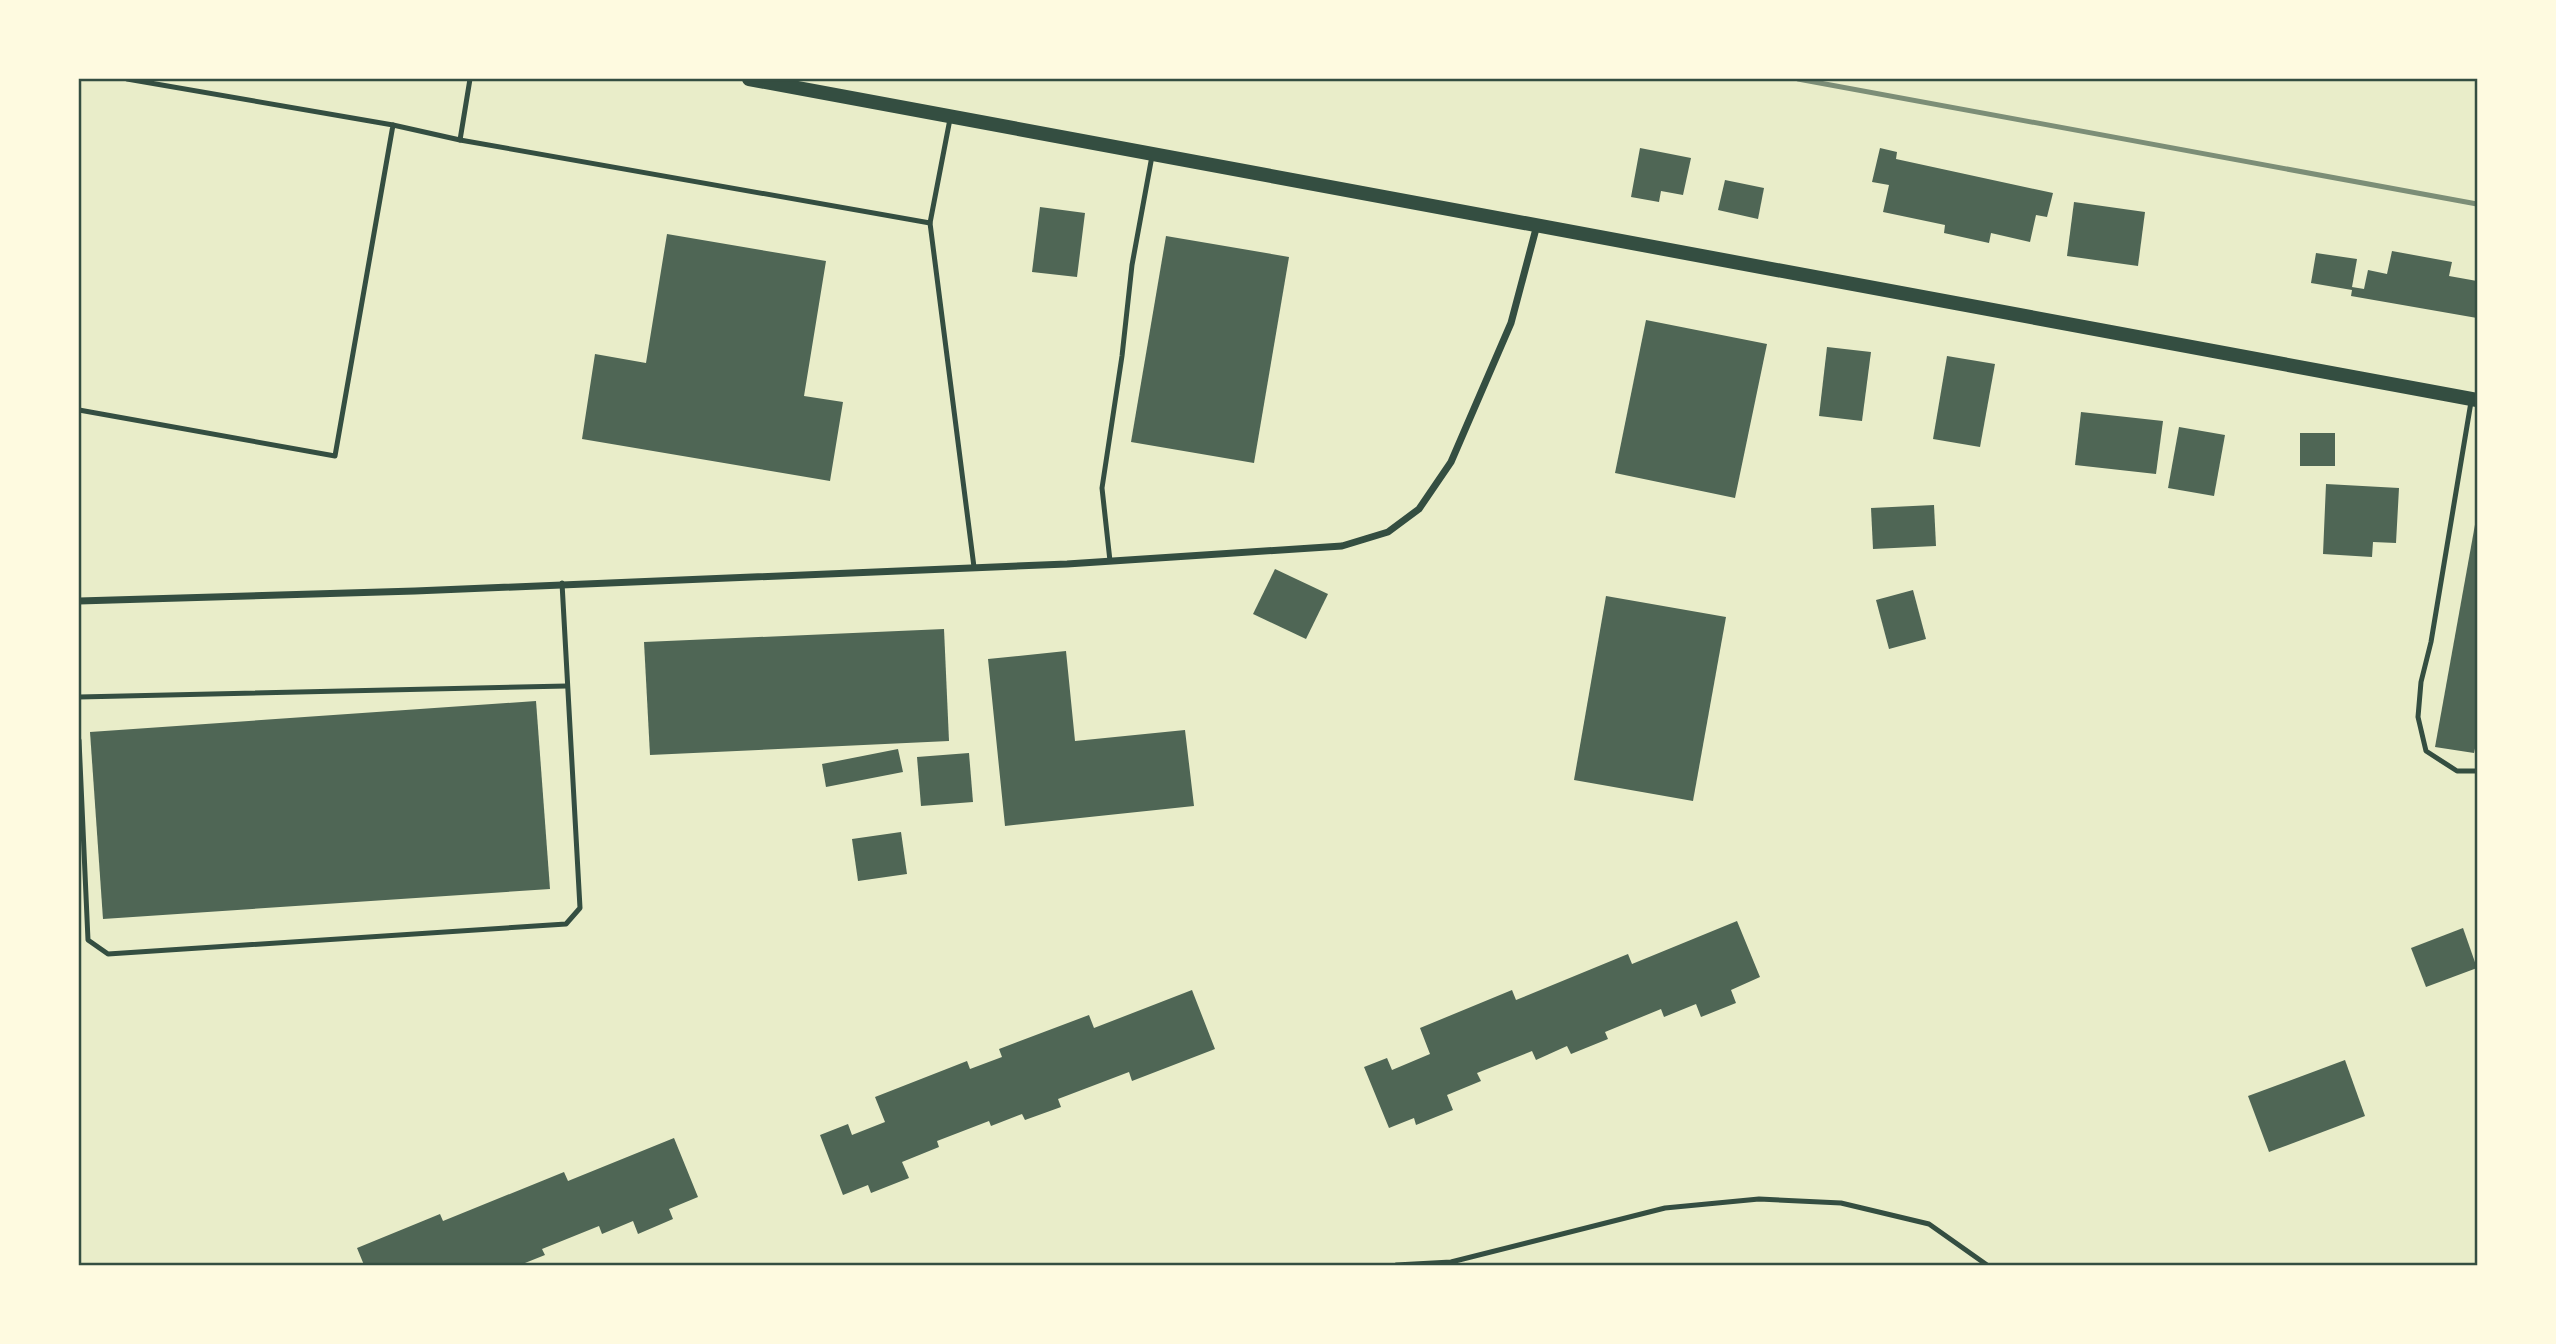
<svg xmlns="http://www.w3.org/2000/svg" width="2556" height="1344" font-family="Raleway,sans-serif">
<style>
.building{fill:#4f6655}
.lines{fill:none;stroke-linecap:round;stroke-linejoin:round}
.service{stroke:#344e41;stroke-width:5}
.minor{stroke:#344e41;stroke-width:7}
.secondary{stroke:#344e41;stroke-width:14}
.rail{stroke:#7c8e77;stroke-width:5}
.neatline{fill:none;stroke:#344e41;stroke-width:2.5}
</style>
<rect width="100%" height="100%" fill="#e9edc9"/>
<g class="building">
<polygon points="1640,148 1691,158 1683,195 1661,191 1659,202 1631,197"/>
<polygon points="1880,148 1897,152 1896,159 2053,193 2047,217 2036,215 2030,242 1991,233 1989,243 1944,233 1945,225 1883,212 1889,185 1872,182"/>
<polygon points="1725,180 1764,188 1758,219 1718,210"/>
<polygon points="2074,202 2145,212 2138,266 2067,256"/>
<polygon points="1040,207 1085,213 1077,277 1032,272"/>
<polygon points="667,234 826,261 804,396 843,402 830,481 582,439 595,354 646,363"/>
<polygon points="1166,236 1289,257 1254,463 1131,442"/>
<polygon points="2392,251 2452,262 2449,276 2477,281 2477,318 2351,296 2352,290 2311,283 2316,253 2357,259 2352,287 2364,289 2368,270 2387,274"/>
<polygon points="1646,320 1767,344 1735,498 1615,473"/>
<polygon points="1827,347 1871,352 1862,421 1819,416"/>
<polygon points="1947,356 1995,364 1980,447 1933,439"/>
<polygon points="2081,412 2163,421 2156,474 2075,465"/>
<polygon points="2179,427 2225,435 2214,496 2168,488"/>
<rect x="2300" y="433" width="35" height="33"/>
<polygon points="2326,484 2399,488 2396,543 2373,542 2372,557 2323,554"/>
<polygon points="1934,505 1936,546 1873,549 1871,508"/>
<polygon points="2476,519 2477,739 2474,753 2435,747"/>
<polygon points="1275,569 1328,594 1306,639 1253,614"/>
<polygon points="1913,590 1926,639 1889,649 1876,600"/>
<polygon points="1606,596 1726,617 1693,801 1574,780"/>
<polygon points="944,629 949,741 650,755 644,642"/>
<polygon points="1066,651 1075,741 1185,730 1194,806 1005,826 988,659"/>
<polygon points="536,701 550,889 103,919 90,732"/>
<polygon points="898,749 903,772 826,787 822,764"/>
<polygon points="969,753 973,802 921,806 917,757"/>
<polygon points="901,832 907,874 858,881 852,839"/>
<polygon points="1737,921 1760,977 1731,990 1736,1003 1701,1017 1696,1004 1664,1017 1661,1009 1605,1032 1608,1039 1571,1054 1567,1046 1536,1060 1532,1051 1477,1073 1481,1081 1447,1095 1453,1110 1416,1125 1414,1118 1389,1128 1364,1067 1387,1058 1392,1070 1430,1054 1420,1028 1512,990 1516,1000 1628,954 1632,964"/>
<polygon points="2463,928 2477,968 2426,987 2411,948"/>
<polygon points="1192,990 1215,1049 1132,1081 1129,1072 1058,1099 1061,1107 1025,1120 1022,1114 991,1126 989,1121 937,1141 939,1147 902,1162 909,1178 871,1193 868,1185 843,1195 820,1135 848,1124 852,1135 885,1122 875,1097 967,1061 970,1069 1002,1057 999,1049 1089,1015 1094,1028"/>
<polygon points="2345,1060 2365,1116 2269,1152 2248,1096"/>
<polygon points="674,1138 698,1197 669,1209 673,1219 638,1234 633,1221 602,1234 599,1226 542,1249 545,1255 520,1265 509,1265 508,1263 503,1265 364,1265 357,1248 440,1214 443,1221 564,1172 568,1181"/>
</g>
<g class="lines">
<g class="service">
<polyline points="950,119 930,223 974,567"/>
<polyline points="393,125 460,140 930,223"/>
<polyline points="460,140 470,79"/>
<polyline points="2471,402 2431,642 2421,682 2418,717 2426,751 2457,771 2477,771"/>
<polyline points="79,410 335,456 393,125 127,79"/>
<polyline points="1110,561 1102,488 1122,356 1132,265 1152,156"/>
<polyline points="79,697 567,686"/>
<polyline points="79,740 88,940 108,954 566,924 580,908 562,583"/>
<polyline points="1396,1265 1451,1262 1665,1208 1759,1199 1841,1203 1929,1224 1987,1265"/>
</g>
<polyline class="minor" points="79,601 415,591 1067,564 1342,546 1388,532 1419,509 1451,462 1511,323 1537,225"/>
<polyline class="secondary" points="749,79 2477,400"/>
<polyline class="rail" points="1798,79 2477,204"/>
</g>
<rect width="2556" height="1344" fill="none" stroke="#fefae0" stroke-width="161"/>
<rect x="80" y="80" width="2396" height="1184" class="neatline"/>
</svg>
